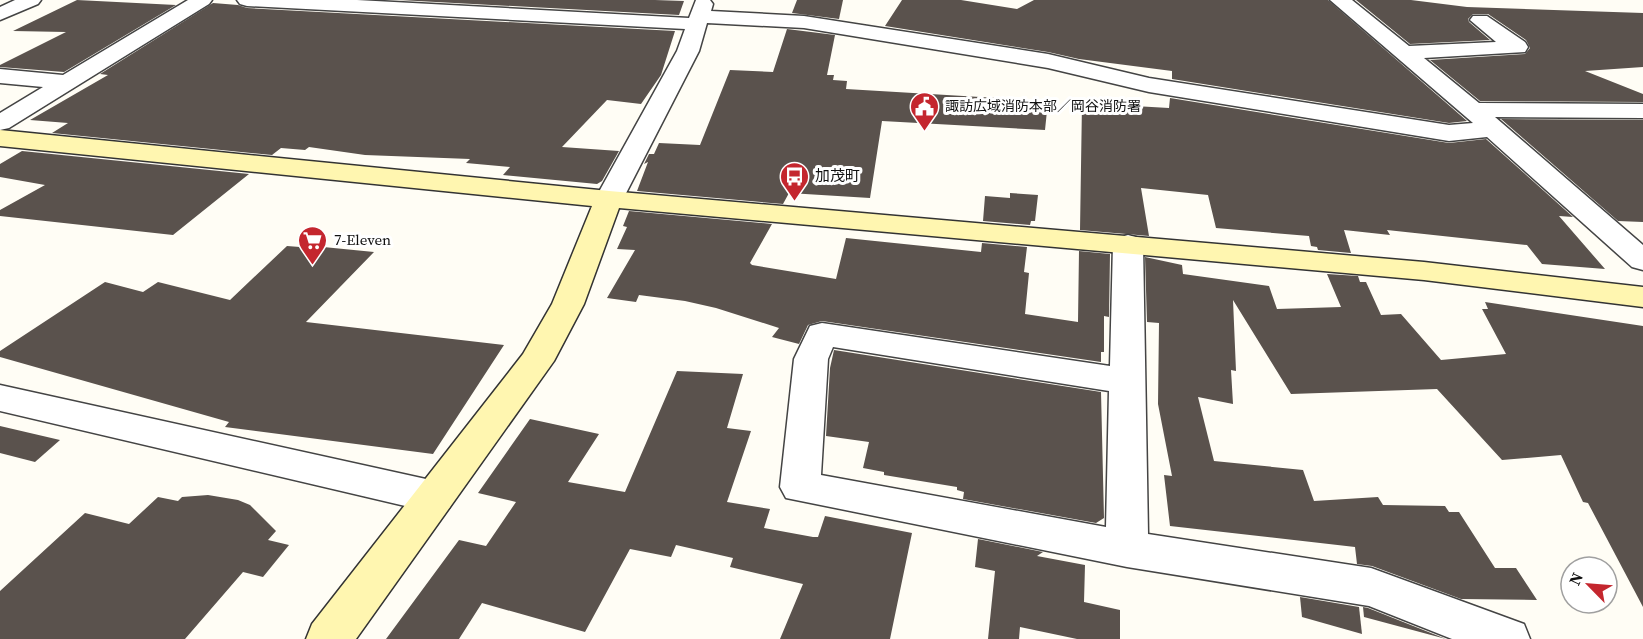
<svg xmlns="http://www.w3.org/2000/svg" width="1643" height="639" font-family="'Source Serif 4','Noto Sans JP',serif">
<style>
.building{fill:#5a524d}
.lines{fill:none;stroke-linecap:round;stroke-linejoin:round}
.street-casing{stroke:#444;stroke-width:3}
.secondary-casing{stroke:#333;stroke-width:3}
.street{fill:#fff;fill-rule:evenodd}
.secondary{fill:#fff6b0;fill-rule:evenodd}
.labels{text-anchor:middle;stroke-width:6;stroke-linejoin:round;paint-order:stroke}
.far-poi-label{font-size:14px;fill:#111;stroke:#fff;text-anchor:start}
.poi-label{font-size:15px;fill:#111;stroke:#fff;text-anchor:start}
</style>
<rect width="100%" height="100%" fill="#fffdf5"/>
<g class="building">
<polygon points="77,0 176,5 64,72 0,67 0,65 66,32 13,31"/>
<polygon points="399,0 655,0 684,1 679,15"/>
<polygon points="797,0 843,0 839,19 792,13"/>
<polygon points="902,0 961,0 1017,9 1034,0 1328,0 1467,121 1449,123 1172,79 1172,71 1079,59 1048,52 885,26"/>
<polygon points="1356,0 1411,0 1467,7 1643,13 1643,67 1585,71 1643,94 1643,102 1480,101 1430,60 1525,54 1530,48 1526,40 1488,14 1473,14 1468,19 1469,22 1490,40 1410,44"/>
<polygon points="213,3 238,5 247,8 675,31 661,75 641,104 607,100 562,147 619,151 602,181 597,184 503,175 510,167 466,163 470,159 365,155 309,147 305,150 281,148 272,155 52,133 68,123 30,120 108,75 100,74"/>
<polygon points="787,29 835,35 827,75 834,75 833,80 847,81 846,89 1048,101 1045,130 882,121 870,198 789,193 783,204 637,191 648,162 644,164 649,154 654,154 659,143 700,145 730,70 773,72"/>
<polygon points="1170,98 1449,143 1486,139 1573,217 1559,216 1605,269 1542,264 1527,245 1387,230 1390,235 1344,230 1351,253 1318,250 1317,247 1311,246 1309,236 1216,228 1208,195 1141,188 1149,236 1080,230 1082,103 1169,108"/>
<polygon points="1501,119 1643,120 1643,222 1618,221"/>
<polygon points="22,151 249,174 173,235 0,216 0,210 45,185 0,177 0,164"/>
<polygon points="1010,193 1038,195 1035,221 1031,221 1030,225 983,221 985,196 1010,198"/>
<polygon points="629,211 772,224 750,263 752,265 836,279 846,238 981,252 982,243 1027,247 1024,272 1029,273 1025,314 1078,322 1079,251 1110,254 1109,317 1104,316 1104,352 1101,352 1101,362 822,321 808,325 799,344 772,337 779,328 716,308 685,301 639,295 636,302 607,298 635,250 617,249 627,227 623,226"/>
<polygon points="303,245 374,252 306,322 504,345 433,454 225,427 229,422 0,357 0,351 105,282 143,292 158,282 230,300 287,246 300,247"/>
<polygon points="1145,257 1182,265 1183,274 1269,286 1277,309 1341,307 1327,274 1358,276 1360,282 1366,282 1381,315 1401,314 1441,360 1506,354 1482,309 1488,309 1485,302 1643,326 1643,607 1588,503 1583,502 1561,455 1502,460 1437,389 1291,394 1233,300 1236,371 1231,370 1233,404 1198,397 1214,461 1303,470 1314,501 1378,497 1383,505 1445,506 1449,512 1459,512 1495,568 1516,568 1537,600 1461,599 1372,566 1357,564 1355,547 1170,526 1164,475 1172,476 1158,404 1159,323 1147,322"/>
<polygon points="834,350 1101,392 1104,518 1096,523 963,499 964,492 957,490 957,487 884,475 884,472 863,468 869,442 826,436 830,368"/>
<polygon points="677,371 743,374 727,428 751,431 727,502 770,509 764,528 813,537 818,537 825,516 912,533 890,639 780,639 803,584 730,567 733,558 676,545 671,557 630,549 585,632 482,603 459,639 386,639 459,540 486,546 516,502 478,493 530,419 599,434 568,482 625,492"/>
<polygon points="0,426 60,440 35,462 0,453"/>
<polygon points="208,495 238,500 250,505 276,531 268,540 289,545 263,577 243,572 185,639 0,639 0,591 85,513 129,524 158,497 178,501 182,497"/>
<polygon points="978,539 1043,552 1037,556 1085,565 1084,602 1120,610 1120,639 1077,639 1020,627 1019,639 988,639 995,571 975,567"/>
<polygon points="1300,597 1359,607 1362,634 1302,617"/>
<polygon points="1363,607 1368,608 1446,639 1364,617"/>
</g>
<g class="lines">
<defs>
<g id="street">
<polygon points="15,0 41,0 38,4 0,20 0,7"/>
<polygon points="188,0 212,0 209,4 9,128 0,130 0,113 43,87 0,83 0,69 63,75"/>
<polygon points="237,0 357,0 689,18 696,0 710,0 713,4 711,11 804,16 1048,54 1149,78 1449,125 1473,123 1330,0 1352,0 1409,46 1496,42 1470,20 1473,16 1487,16 1525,42 1528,47 1525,52 1424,58 1479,103 1643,104 1643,118 1495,117 1643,245 1643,270 1632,267 1487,137 1449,141 1149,92 1048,68 804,28 707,23 699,51 623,199 619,205 609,207 599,205 595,199 677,51 685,29 247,6 240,4"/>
<path d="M1128 235 1139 238 1143 244 1148 534 1371 568 1524 624 1530 639H1452L1369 606 1127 567 786 498 780 487 794 359 810 326 822 323 1110 366 1113 244 1117 238ZM833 347 1109 391 1106 527 821 475 828 359Z"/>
<polygon points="0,385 435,481 449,486 455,497 449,508 435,513 0,411"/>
</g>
<polygon id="secondary" points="0,130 609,191 1424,262 1643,287 1643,307 1424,280 619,208 584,304 554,361 356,639 306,639 312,624 523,354 552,304 592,206 0,146"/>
</defs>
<use href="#street" class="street-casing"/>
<use href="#secondary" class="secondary-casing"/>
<use href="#street" class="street"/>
<use href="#secondary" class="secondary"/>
</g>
<defs>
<symbol id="civic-pin" viewBox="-11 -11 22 30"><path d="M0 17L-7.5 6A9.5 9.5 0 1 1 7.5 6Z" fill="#c4262e" stroke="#fff"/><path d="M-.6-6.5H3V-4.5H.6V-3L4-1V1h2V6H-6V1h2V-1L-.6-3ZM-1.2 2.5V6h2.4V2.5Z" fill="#fff"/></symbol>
<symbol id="bus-pin" viewBox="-11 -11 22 30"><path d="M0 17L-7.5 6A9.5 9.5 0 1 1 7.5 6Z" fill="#c4262e" stroke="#fff"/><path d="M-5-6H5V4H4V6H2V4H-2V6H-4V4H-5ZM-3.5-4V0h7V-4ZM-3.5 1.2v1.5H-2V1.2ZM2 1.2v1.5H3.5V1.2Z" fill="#fff"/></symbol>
<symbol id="supermarket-pin" viewBox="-11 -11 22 30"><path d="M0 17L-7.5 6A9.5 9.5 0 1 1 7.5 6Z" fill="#c4262e" stroke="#fff"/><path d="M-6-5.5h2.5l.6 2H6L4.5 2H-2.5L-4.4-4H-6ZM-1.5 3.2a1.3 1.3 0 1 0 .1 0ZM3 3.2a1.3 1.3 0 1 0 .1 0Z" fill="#fff"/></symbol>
</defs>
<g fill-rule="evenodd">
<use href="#civic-pin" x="908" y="90" width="33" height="45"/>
<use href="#bus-pin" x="778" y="160" width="33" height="45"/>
<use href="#supermarket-pin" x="296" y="224" width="33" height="45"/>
</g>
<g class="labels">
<g class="far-poi-label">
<text x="945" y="111">諏訪広域消防本部／岡谷消防署</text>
</g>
<g class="poi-label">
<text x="815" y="181">加茂町</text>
<text x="334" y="245">7-Eleven</text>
</g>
</g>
<g transform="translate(1589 585) rotate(295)"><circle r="28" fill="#ffffff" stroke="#a0a0a0" stroke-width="1.5"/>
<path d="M0-4.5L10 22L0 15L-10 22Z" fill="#c4262e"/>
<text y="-9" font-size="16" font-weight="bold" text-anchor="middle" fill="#111111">N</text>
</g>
</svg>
